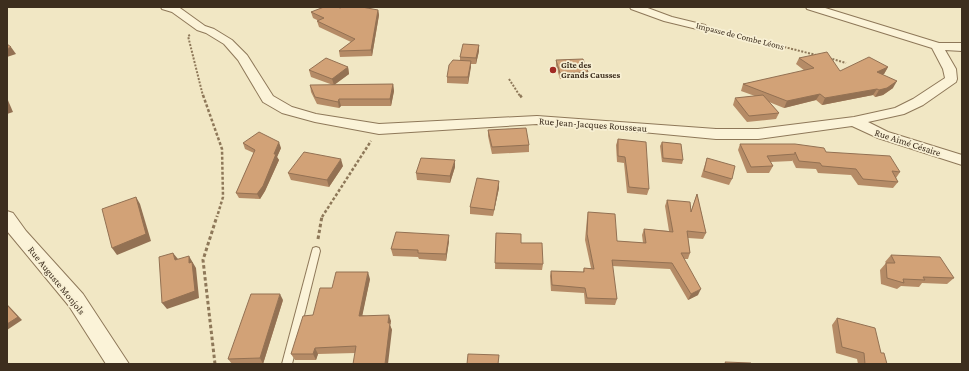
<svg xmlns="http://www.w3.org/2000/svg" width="969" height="371" font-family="'Crimson Pro',serif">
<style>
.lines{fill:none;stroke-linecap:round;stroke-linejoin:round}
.service-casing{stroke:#8e7859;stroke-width:2}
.minor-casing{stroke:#8e7859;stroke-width:2}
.path-far2{stroke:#8e7859;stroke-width:2;stroke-dasharray:2 1.5;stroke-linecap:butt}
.path-far1{stroke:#8e7859;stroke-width:2.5;stroke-dasharray:3 2;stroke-linecap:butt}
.path{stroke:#8e7859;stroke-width:3;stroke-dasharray:3.5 2.5;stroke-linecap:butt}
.service{fill:#fbf3d8;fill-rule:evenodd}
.minor{fill:#fbf3d8;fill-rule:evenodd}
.wall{fill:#b58b66}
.shaded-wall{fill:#937153}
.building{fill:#d2a277;stroke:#937153}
.poi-dot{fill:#a12a24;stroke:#f8f0d4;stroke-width:1.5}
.labels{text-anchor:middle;stroke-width:3.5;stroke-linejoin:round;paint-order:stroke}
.far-street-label{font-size:9px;fill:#3d2e1e;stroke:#f8f0d4}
.far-poi-label{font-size:9px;font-weight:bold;fill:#3d2e1e;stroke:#f8f0d4;text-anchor:start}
.street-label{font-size:10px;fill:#3d2e1e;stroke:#f8f0d4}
</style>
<rect width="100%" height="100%" fill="#f1e7c4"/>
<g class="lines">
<defs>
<polygon id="service" points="316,247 319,248 320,251 292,364 282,364 312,251 313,248"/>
<g id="minor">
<polygon points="161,7 180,8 205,26 214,29 232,40 247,55 273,96 292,107 316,114 379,124 537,116 716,129 758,129 854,117 895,108 913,99 945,78 943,69 932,48 807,9 806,7 822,7 939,43 962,43 962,51 945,50 956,69 957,79 956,82 923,105 904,114 868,122 888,132 962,155 962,165 878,138 852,126 758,139 716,139 568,125 537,124 379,134 315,122 282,113 263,102 238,60 224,44 206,33 197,30 172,12 162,9"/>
<polygon points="630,7 645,7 672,17 705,25 707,27 701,30 664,21 631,9"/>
<polygon points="7,211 13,213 26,231 83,294 129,364 106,364 69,306 7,231"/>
</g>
</defs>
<use href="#service" class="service-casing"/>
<use href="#minor" class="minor-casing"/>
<g class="path-far2">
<polyline points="713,29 816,55"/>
<polyline points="190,35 188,36 203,96"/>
<polyline points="829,58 846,63"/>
<polyline points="509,79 520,96"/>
</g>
<g class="path-far1">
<polyline points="203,95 222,149 223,197 217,217"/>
<polyline points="520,95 522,98"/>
<polyline points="322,217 371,141"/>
</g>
<g class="path">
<polyline points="318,239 322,216"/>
<polyline points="215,364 203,260 217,216"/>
</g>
<use href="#service" class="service"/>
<use href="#minor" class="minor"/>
</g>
<g class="wall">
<polygon points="340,8 378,10 379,15 372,56 340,57 339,51 351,42 319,27 317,21 319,21 313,18 311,12"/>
<polygon points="479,45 479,51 476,64 471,64 468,84 447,83 447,77 460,60 460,57"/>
<polygon points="799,58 840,71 888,67 884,74 882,75 893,88 883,95 875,97 873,95 822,105 816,100 784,108 769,102 779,113 776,119 747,122 733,105 735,98 755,96 741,91 743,84 805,71 796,64"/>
<polygon points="556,60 588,72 587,79 560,79 556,66"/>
<polygon points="348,67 349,74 334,85 393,84 394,91 391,106 341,106 339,108 317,104 311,92 310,85 333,85 311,77 309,70"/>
<polygon points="488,130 529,145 529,152 492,154 488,136"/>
<polygon points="618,139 649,189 647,195 627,193 624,163 617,162 616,145"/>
<polygon points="662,142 683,160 682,164 662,162 660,146"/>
<polygon points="243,143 281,148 277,157 279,160 265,191 260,199 239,198 236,193 254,153 245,149"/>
<polygon points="740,144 826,152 900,172 896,178 898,182 893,188 858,185 851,175 818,173 816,169 796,168 792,160 792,161 770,162 773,166 769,173 747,173 738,150"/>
<polygon points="707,158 732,179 729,185 701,177"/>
<polygon points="343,166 329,187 291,180 288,173"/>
<polygon points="455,167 450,183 417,180 416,173"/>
<polygon points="499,188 493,216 470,214 470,207"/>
<polygon points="697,194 706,233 703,239 688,238 690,253 688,259 684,259 698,295 688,300 670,269 612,266 617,299 615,305 585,304 584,293 551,291 550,276 551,271 583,272 584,268 591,268 585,240 587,218 588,212 617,241 643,243 642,235 644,229 669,231 665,206 667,200 691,211"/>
<polygon points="496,233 521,243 543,264 542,270 495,269"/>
<polygon points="449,241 446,261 419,259 418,257 393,256 391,249"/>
<polygon points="891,255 954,278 947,284 922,283 919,287 901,286 897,289 881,284 880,270 886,263 885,262"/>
<polygon points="370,279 362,315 391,321 390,325 392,330 355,353 318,354 316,360 295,360 291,354 313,315 332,288"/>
<polygon points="283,300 263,364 232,364 228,359"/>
<polygon points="837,318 881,353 887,364 858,364 857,359 836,353 832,325"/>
</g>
<g class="shaded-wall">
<polygon points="378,10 379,15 372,56 371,50"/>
<polygon points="479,45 479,51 476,64 476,58"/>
<polygon points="11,47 16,54 7,57 7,49"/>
<polygon points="471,61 471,67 468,84 468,77"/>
<polygon points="348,67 349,74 334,85 332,79"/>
<polygon points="888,67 884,74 873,79 877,72"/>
<polygon points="897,81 893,88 883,95 875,97 879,90"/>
<polygon points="393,84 394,91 391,106 390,99"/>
<polygon points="877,89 873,95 822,105 825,98"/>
<polygon points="820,94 816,100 784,108 787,101"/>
<polygon points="7,98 13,112 7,114"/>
<polygon points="339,99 341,106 339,108 338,102"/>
<polygon points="279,142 281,148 277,157 279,160 265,191 260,199 257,194"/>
<polygon points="341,159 343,166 329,187 327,180"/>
<polygon points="455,160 455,167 450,183 450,176"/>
<polygon points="499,181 499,188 493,216 494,210"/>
<polygon points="136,197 140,204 151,241 117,255 112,248"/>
<polygon points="449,235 449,241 446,261 446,254"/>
<polygon points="173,253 178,259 175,260"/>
<polygon points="189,256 196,268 199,298 167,309 162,303 189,263"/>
<polygon points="368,272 370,279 361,322 359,316"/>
<polygon points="701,289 698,295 688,300 691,294"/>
<polygon points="280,294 283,300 263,364 260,358"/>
<polygon points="7,304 22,320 7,330"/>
<polygon points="389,315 391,321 390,325 392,330 388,364 385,364 388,323"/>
<polygon points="315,348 318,354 316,360 313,354"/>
</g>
<g class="building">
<polygon points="324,7 338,7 340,8 343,7 362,7 378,10 371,50 339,51 355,39 317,21 324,18 311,12"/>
<polygon points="7,44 11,47 7,49"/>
<polygon points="463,44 479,45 476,58 460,57"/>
<polygon points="827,52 840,71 869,57 888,67 877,72 897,81 887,88 879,90 877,89 825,98 820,94 787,101 743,84 814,68 799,58"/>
<polygon points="326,58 348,67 332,79 309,70"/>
<polygon points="583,59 588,72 560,73 556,60"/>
<polygon points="453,60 471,61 468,77 447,77 449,65"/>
<polygon points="393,84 390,99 339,99 338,102 315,97 310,85"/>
<polygon points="763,95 779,113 749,116 735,98"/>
<polygon points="526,128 529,145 492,147 488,130"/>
<polygon points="259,132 279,142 274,154 276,154 263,186 257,194 236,193 255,150 243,143"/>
<polygon points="618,139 646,142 649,189 629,187 625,157 618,156"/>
<polygon points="662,142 681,144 683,160 663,158"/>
<polygon points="740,144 795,144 824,148 826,152 890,156 900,172 892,171 898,182 863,179 856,169 822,166 820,163 799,161 795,152 795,154 767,156 773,166 751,167"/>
<polygon points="304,152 341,159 327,180 288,173"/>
<polygon points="421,158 455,160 450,176 416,173"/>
<polygon points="707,158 735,166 732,179 704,171"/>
<polygon points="477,178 499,181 494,210 470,207"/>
<polygon points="697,194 706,233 687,231 690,253 681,253 701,289 691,294 672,263 612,260 617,299 587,298 585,288 552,285 551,271 584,272 584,268 594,269 587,234 588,212 615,214 617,241 646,243 644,229 673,232 667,200 690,202 691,212"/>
<polygon points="136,197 146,234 112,248 102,209"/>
<polygon points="396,232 449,235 446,254 418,253 418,250 391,249"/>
<polygon points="496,233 521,234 521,243 542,243 543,264 495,263"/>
<polygon points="173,253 175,260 189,256 189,263 192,262 195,291 162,303 159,257"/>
<polygon points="891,255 940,257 954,278 923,277 925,280 903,279 904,283 887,278 886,263 895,263"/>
<polygon points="336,272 368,272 359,316 389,315 388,323 390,323 385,364 353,364 356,346 315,348 313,354 291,354 303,316 313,315 320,288 332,288"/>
<polygon points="251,294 280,294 260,358 228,359"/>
<polygon points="7,305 18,317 7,324"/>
<polygon points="837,318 875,328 881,353 884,353 887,364 865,364 864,353 842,347"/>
<polygon points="468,354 499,355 498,364 467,364"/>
<polygon points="725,362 751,363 751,364 726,364"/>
</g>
<circle class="poi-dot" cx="553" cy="70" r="4"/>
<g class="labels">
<g class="far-street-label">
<text transform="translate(740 36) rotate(14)" y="3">Impasse de Combe Léons</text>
</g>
<g class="far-poi-label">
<text x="561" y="68">Gîte des<tspan x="561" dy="10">Grands Causses</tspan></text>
</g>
<g class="street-label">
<text transform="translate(593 124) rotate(4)" y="4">Rue Jean-Jacques Rousseau</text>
<text transform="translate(908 142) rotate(18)" y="4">Rue Aimé Césaire</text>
<text transform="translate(57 280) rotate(51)" y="4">Rue Auguste Monjols</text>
</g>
</g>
<rect width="969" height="371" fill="none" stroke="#3d2e1e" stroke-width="16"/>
</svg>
